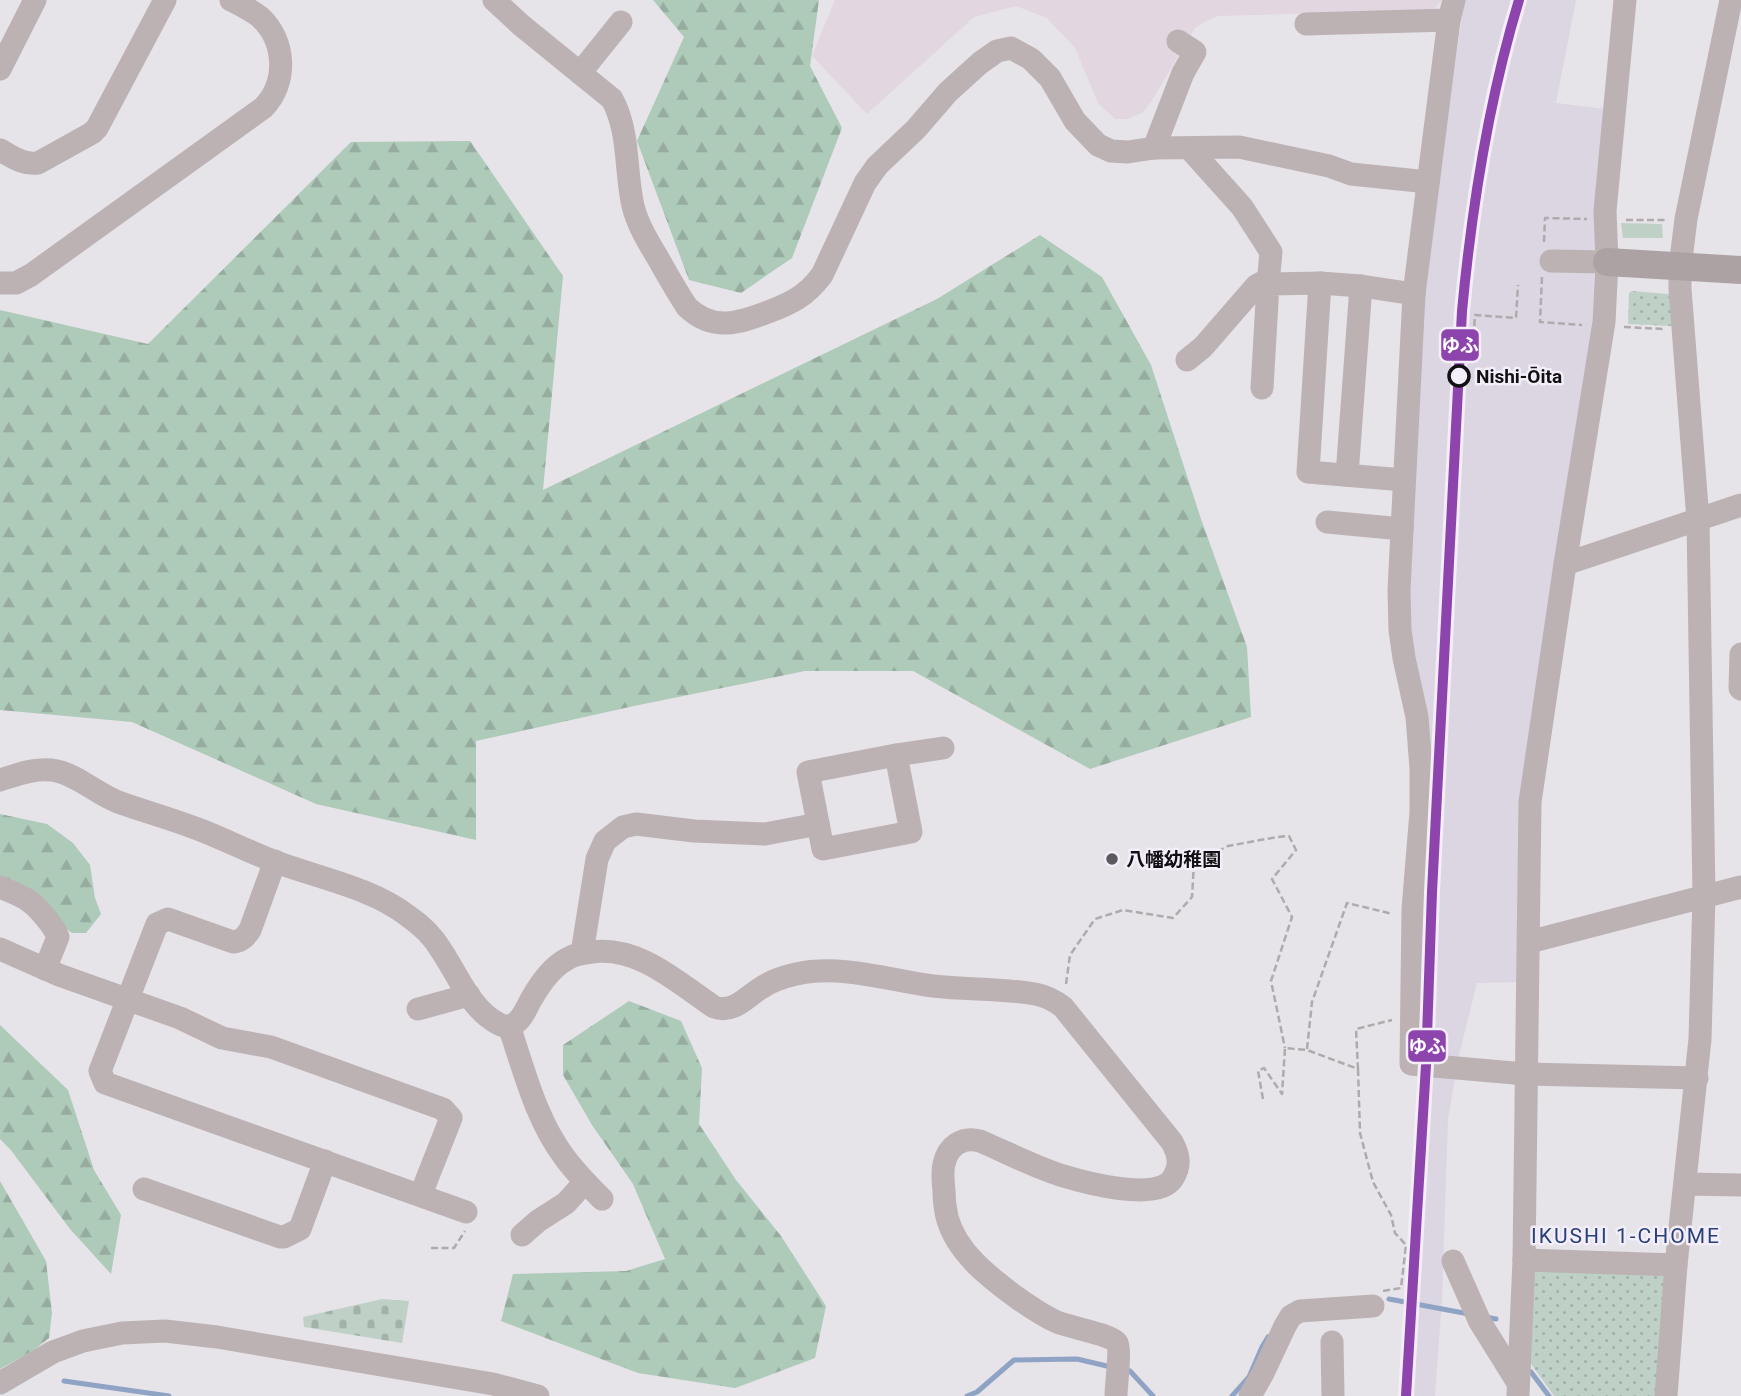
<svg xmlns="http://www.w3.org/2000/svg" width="1741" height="1396" font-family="Roboto,'Noto Sans JP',sans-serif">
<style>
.built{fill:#dcd6e3}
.industrial{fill:#e2d6e1}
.grass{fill:url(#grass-dots)}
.forest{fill:url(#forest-firs)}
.cemetery{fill:url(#cemetery-stones)}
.garden{fill:#bfd1c6}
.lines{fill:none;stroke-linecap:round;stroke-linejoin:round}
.stream{stroke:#8fa3c5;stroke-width:5}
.path{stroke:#b0aaad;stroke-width:2.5;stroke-dasharray:7 3.5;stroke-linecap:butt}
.minor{stroke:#bcb2b3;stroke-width:23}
.major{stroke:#ada2a3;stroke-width:28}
.rail-1-casing{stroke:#f3eef9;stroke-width:16}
.rail-1{stroke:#8e44ad;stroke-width:10}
.stop-dot{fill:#f3eef9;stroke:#111013;stroke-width:3.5}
.poi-dot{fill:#5c5a5e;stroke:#f3eef9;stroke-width:2.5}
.labels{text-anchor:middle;stroke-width:5;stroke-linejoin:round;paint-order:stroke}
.stop-label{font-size:19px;font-weight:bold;fill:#111013;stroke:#f3eef9;text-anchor:start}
.poi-label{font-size:19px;font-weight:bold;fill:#111013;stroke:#f3eef9;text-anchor:start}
.neighbourhood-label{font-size:21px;letter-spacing:2px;fill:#2a4179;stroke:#f3eef9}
.line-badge{stroke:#f3eef9;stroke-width:2.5}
.badge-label{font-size:19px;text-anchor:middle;font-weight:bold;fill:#fff}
</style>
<defs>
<pattern id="grass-dots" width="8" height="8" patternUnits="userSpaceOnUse" patternTransform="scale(1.75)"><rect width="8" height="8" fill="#bfd1c6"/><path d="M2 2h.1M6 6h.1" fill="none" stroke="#a3b2a9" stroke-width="1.8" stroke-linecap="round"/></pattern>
<pattern id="forest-firs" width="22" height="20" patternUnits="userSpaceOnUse" patternTransform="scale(1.75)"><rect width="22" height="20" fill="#aecab9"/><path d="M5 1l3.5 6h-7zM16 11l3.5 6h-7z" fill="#95ac9e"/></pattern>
<pattern id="cemetery-stones" width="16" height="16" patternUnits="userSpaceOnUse" patternTransform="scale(1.75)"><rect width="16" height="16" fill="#bfd1c6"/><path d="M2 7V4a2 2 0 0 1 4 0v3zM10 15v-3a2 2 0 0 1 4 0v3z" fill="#a3b2a9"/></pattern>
</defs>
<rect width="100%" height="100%" fill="#e6e3e9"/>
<polygon class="built" points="1464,0 1576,0 1556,103 1606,109 1596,210 1592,340 1519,982 1477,983 1458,1059 1448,1119 1442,1299 1435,1396 1399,1396 1410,1238 1419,1032 1407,639 1423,300"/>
<polygon class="industrial" points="835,0 1442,0 1433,10 1218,16 1204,22 1195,28 1151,102 1142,113 1127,119 1115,119 1098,103 1075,48 1047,18 1016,6 974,17 867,114 812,56"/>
<g class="grass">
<polygon points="1632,291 1669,294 1673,326 1628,324 1629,293"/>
<polygon points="1532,1270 1669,1273 1656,1396 1554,1396 1531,1364"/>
</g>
<g class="forest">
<polygon points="653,0 819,0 810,66 842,128 792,258 741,293 689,280 637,141 684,37"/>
<polygon points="470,141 563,276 543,490 937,299 1040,235 1102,277 1151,365 1201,519 1247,647 1251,717 1090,769 913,671 805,671 634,706 476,741 476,840 316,804 132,722 0,710 0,310 148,344 351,142"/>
<polygon points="0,814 47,824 73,843 90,865 95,898 101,914 86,933 72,933 0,881"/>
<polygon points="629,1001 681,1021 702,1068 699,1124 736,1180 781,1236 826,1306 815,1358 735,1388 638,1373 501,1321 513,1274 626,1271 665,1259 633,1184 592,1125 563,1075 563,1045"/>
<polygon points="0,1025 68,1090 94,1170 121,1215 111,1274 70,1229 10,1149 0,1139"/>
<polygon points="0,1181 46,1261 52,1313 49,1338 34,1350 0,1369"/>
</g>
<polygon class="cemetery" points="382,1299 409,1301 402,1343 304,1327 303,1317"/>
<polygon class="garden" points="1621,223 1662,224 1663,238 1623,238"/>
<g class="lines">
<g class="stream">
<polyline points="1389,1299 1469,1314"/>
<polyline points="1485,1317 1496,1319"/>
<polyline points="1124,1370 1130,1371 1153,1396"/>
<polyline points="1531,1372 1549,1396"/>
<polyline points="64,1381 169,1396"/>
<polyline points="967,1396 977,1392 1014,1360 1077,1359 1111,1367"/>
<polyline points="1232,1396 1249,1377 1262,1347 1268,1337"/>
</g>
<g class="path">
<polyline points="1626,220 1668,220"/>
<polyline points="1544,242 1545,218 1587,219"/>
<polyline points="1542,277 1540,322 1582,325"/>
<polyline points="1624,327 1663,329"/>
<polyline points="1473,347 1475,315 1516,318 1518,285"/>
<polyline points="1066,984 1070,955 1095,919 1123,910 1173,918 1192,897 1194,863 1228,846 1277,837 1289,836 1296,850 1272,879 1292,917 1271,981 1285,1048"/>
<polyline points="1307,1049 1312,1002 1347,903 1393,914"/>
<polyline points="1358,1069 1360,1133 1373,1182 1391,1215 1395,1233 1406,1245 1401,1288 1383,1291"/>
<polyline points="1263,1099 1258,1071 1264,1068 1282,1094 1285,1048 1307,1050 1358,1069 1356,1029 1392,1020"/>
<polyline points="431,1248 454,1248 465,1231"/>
</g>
<g class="minor">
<path d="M494 0 521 25 612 99C630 132 625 171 633 206 638 226 649 243 659 260 668 276 677 292 687 307 713 332 739 323 768 312 792 303 806 296 822 275L865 183 877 166 916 129 948 92 980 63 997 51 1011 48 1031 59 1050 78 1075 121 1098 145 1111 151 1128 152 1154 148 1239 147 1329 166 1351 174 1428 182"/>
<polyline points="1454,0 1449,20 1414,294 1399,590 1400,630 1404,658 1417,717 1421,768 1421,812 1413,909 1411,1064 1526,1074 1697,1078"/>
<polyline points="1306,24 1449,20"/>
<polyline points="0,69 35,0"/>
<polyline points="580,73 621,22"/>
<polyline points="1154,148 1183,73 1195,52 1178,41"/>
<polyline points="1189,148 1242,207 1271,252 1268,284"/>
<path d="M0 150C13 157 23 165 38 163L92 133 97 128 165 0"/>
<polyline points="1551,261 1607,262"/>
<path d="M0 283H16L31 275 263 108C288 83 286 41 260 17 251 10 241 5 231 0"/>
<polyline points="1320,283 1308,472 1404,480"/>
<polyline points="1187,360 1203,347 1256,286 1269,279"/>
<polyline points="1262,388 1268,284 1320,283 1361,286 1414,294"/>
<polyline points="1347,475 1361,286"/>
<polyline points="1327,522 1402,529"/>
<polyline points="1565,564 1741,505"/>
<polyline points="1741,654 1740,688 1741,689"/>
<polygon points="896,755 911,832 823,849 808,772"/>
<polyline points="896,755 943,748"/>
<path d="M0 780C19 774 37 767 57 771 79 776 97 794 118 802 146 812 175 820 203 831 228 841 252 853 276 862 319 878 372 888 408 916 421 925 433 936 441 950 458 975 470 1009 499 1024 504 1027 509 1027 514 1024 523 1019 527 1006 532 998 540 984 552 967 567 959 575 954 583 953 592 952 639 946 677 982 714 1007 734 1014 746 997 761 988 771 981 783 977 796 974 841 964 888 980 933 986 967 990 1001 988 1035 994 1046 996 1054 1000 1063 1007L1172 1142C1179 1155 1181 1165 1173 1178 1158 1203 1083 1182 1060 1175 1032 1166 1006 1152 980 1141 962 1136 948 1146 944 1164 942 1172 943 1182 944 1191 944 1200 945 1208 947 1217 956 1252 989 1277 1016 1297 1029 1306 1043 1316 1057 1322 1069 1327 1113 1335 1117 1343 1121 1350 1116 1386 1116 1396"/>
<path d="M275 861 250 930C245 937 242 941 233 942L168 919 157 924 100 1071 105 1083 466 1212"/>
<path d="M0 887C23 897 30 898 46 918 51 924 55 929 58 937L45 969"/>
<polyline points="1529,942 1741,887"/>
<polyline points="0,949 59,975 180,1018 222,1038 271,1047 443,1109 451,1118 421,1194"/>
<polyline points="582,953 597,859 605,841 623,827 636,824 694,831 765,834 818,824"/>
<polyline points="418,1009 469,995"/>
<path d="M509 1026C524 1070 536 1120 565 1158 576 1173 589 1186 602 1199"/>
<polyline points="1685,1184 1741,1185"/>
<polyline points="144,1189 280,1237 284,1237 300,1229 325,1161"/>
<polyline points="522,1235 538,1221 566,1203 585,1182"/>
<polyline points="1524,1260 1676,1265"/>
<polyline points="1453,1261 1480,1322 1518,1383"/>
<polyline points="1332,1342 1333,1396"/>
<polyline points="0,1383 53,1352 83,1341 122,1333 165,1331 217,1337 493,1384 538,1396"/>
<polyline points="1250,1396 1263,1373 1285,1326 1291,1316 1300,1311 1373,1306"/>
<polyline points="1518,1396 1524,1260 1530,802 1565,564 1604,322 1607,262 1605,211 1625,0"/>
<polyline points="1666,1396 1676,1265 1700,1039 1704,896 1698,520 1680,289 1680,267 1686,219 1731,0"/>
</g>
<polyline class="major" points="1607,262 1741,270"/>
<defs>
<path id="rail-1" d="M1406 1396 1426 1065 1432 892 1462 311C1472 205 1488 102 1519 0"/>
</defs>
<use href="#rail-1" class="rail-1-casing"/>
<use href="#rail-1" class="rail-1"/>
</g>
<circle class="stop-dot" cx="1459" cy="376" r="10"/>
<circle class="poi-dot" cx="1112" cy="859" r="7"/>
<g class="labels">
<g class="stop-label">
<text x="1476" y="383">Nishi-Ōita</text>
</g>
<g class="poi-label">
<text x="1126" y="866">八幡幼稚園</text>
</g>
<g class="neighbourhood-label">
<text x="1626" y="1243">IKUSHI 1-CHOME</text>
</g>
</g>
<g class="line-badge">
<rect x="1440" y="328" width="40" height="34" rx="7" fill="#8e44ad"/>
<rect x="1407" y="1029" width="40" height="34" rx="7" fill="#8e44ad"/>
</g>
<g class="badge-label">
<text x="1460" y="352">ゆふ</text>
<text x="1427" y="1053">ゆふ</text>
</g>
</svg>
